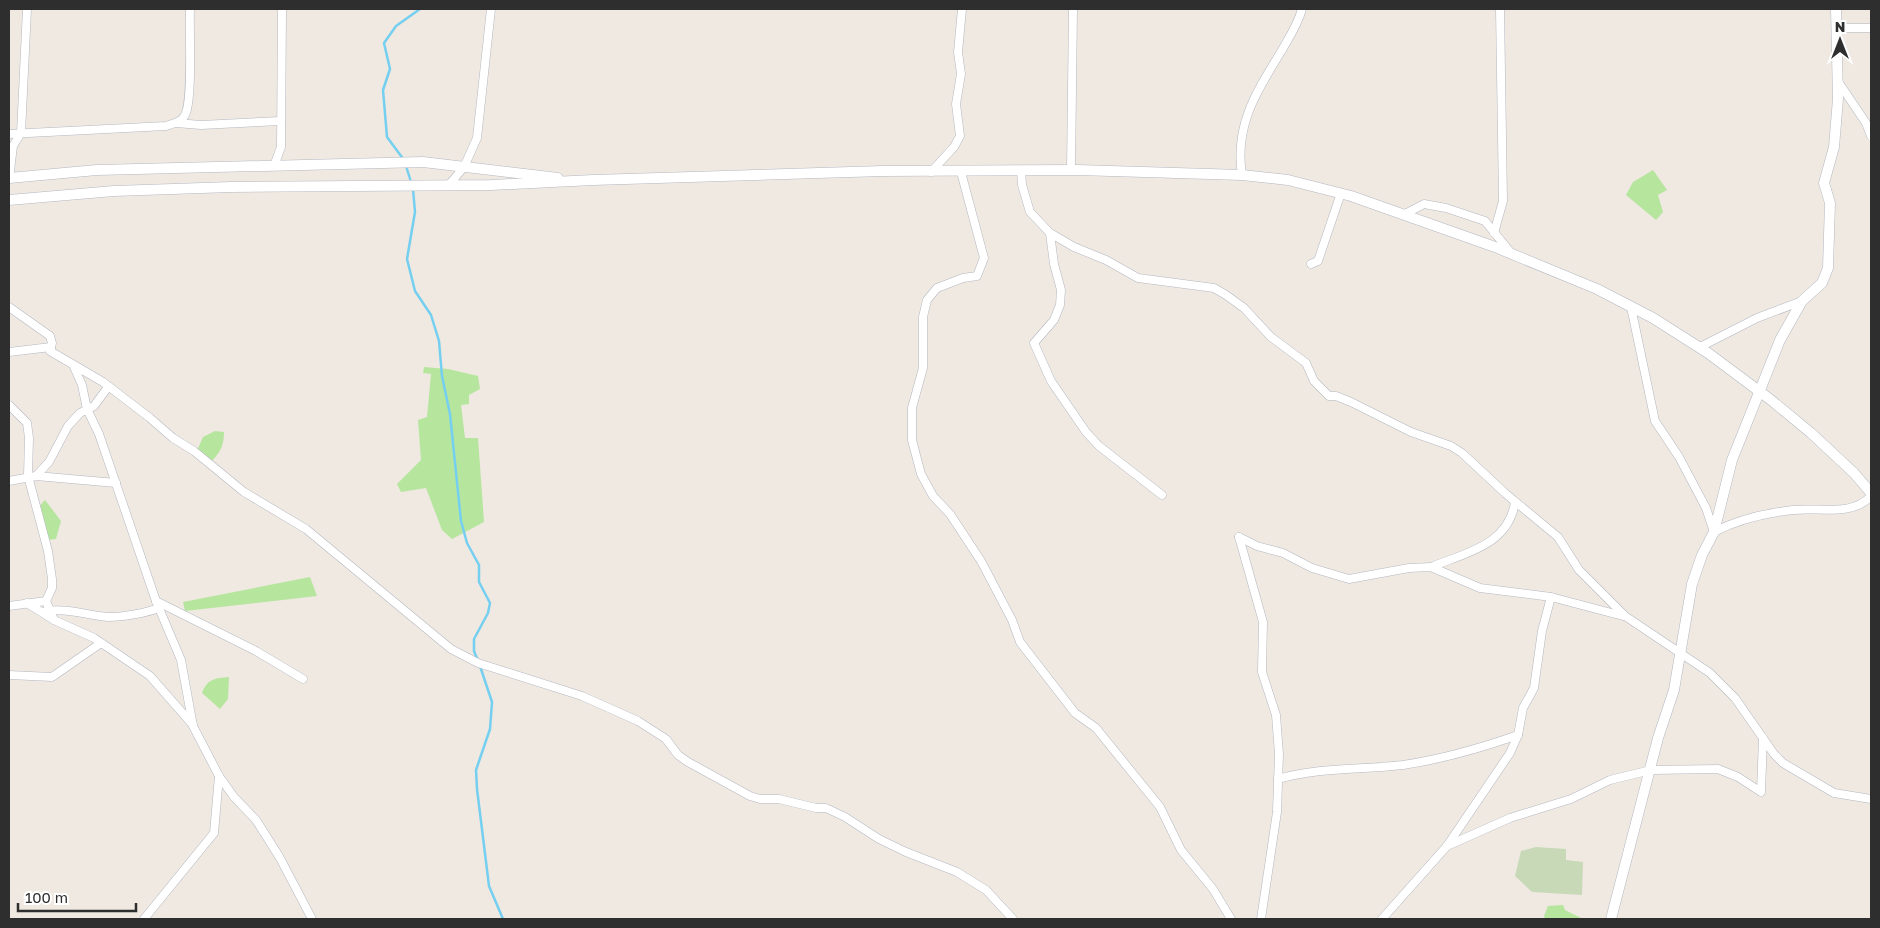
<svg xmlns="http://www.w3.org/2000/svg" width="1880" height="928" font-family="'Golos Text',sans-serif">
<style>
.green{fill:#b6e59e}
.cemetery{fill:#c8d9b8}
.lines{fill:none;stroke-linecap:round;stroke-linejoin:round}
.stream{stroke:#75cff0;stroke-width:2.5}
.minor-casing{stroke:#b4b7c1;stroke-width:9}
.tertiary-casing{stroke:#b4b7c1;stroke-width:11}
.minor{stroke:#fff;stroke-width:8}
.tertiary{stroke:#fff;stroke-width:10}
</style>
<rect width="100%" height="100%" fill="#efe9e1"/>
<g class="green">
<polygon points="1653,170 1667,190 1658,195 1663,212 1656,220 1626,195 1633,182"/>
<polygon points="424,367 448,369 478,376 480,389 469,395 469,404 461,405 465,438 478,438 484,522 452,539 442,530 426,488 401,492 397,484 421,460 418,420 427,417 431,374 423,373"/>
<path d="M215 431 224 432C224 446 220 453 209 464L196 453 203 437Z"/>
<polygon points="45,500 61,521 56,539 46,540 37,509"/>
<polygon points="310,577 317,596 185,611 183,602"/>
<path d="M229 677 228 699 220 709 202 693C207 679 215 678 229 677Z"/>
<polygon points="1563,905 1565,910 1583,919 1545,919 1544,916 1548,906"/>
</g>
<polygon class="cemetery" points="1536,847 1566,849 1566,860 1583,862 1582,895 1532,892 1515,876 1521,851"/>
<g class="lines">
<g class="stream">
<polyline points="404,160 387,137 383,90 390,69 384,43 396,26 420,9"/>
<polyline points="406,166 411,182"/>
<polyline points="413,189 415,212 407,259 415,291 431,315 439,341 442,376 450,414 461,521 467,543 479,565 479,582 490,603 488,613 474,639 474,651 478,661"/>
<polyline points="480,666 492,702 490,729 476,770 477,789 489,886 503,919"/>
</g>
<defs>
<g id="minor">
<polyline points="1837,28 1871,28"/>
<polyline points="1837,80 1866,123 1871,136"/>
<polyline points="176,123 201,125 281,121"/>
<path d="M9 134 166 126C172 124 182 122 185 115 193 100 189 30 190 9"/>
<polyline points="274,166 281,147 282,9"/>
<polyline points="1071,170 1073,9"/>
<polyline points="1021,171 1022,185 1030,212 1050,233 1074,247 1106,260 1138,278 1214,288 1226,295 1244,308 1271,337 1306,363 1314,381 1329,396 1336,396 1351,402 1411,432 1451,446 1462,453 1506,494 1558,537 1579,570 1625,616 1710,673 1735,698 1774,754 1783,763 1834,793 1871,799"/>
<polyline points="931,172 954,147 960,136 956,104 961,74 958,52 962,9"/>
<polyline points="961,172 984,258 977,276 963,278 937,288 927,300 923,317 923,368 912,408 912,440 921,474 933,496 950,514 981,561 1012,620 1020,642 1075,713 1096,728 1160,807 1181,850 1213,889 1231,919"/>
<path d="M1242 175C1234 125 1257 91 1282 50 1290 36 1298 24 1302 9"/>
<polyline points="9,179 13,146 21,133 27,9"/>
<polyline points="448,186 464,167 477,138 491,9"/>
<polyline points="1405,214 1424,204 1446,208 1485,221 1511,253"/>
<polyline points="1050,233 1054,264 1061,290 1060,305 1054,320 1034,343 1051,381 1086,432 1099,446 1162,495"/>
<polyline points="1494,233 1503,201 1500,9"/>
<polyline points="1311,264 1318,261 1341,193"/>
<polyline points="9,307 50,336 52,343 50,351 103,382 150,418 173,438 194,451 244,492 306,529 451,649 478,663 582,696 638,721 666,739 678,755 688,762 750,796 760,799 779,799 816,808 826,808 845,817 879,839 906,852 957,872 986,890 1013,919"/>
<path d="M1631 307 1655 421 1679 457 1706 508 1714 532C1739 519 1766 513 1793 510 1818 507 1852 517 1871 496"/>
<polyline points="1700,347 1757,318 1802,301"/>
<polyline points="9,352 51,347"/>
<polyline points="74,367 82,385 87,409 99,434 156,601 181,660 193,726 219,776 234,797 256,820 280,858 312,919"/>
<polyline points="9,405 27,423 29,438 28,476 48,551 52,579 52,588 46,601 54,620"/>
<polyline points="36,476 49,462 68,426 80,413 94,406 108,387"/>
<polyline points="9,481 36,476 116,483"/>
<polyline points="1239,537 1257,546 1283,553 1312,568 1349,579 1409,568 1431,567 1480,588 1551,597 1623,616"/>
<polyline points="1239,537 1263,622 1262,672 1276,715 1279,754 1277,812 1261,919"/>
<path d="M1431 567C1465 553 1509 545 1515 502"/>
<polyline points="156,601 256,651 303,679"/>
<polyline points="27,603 54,620 94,638 150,676 193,725"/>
<polyline points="9,606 46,601"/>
<path d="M46 611C70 608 85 615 108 617 124 617 145 613 159 608"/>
<polyline points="9,675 52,677 101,643"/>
<path d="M1278 779C1319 767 1361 770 1403 765 1443 759 1481 748 1518 735"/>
<polyline points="1447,846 1510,818 1571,799 1610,780 1651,770 1718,769 1738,777 1761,792 1763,738"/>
<polyline points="144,919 214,833 219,776"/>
<polyline points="1382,919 1447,846 1510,753 1518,735 1523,708 1534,688 1542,631 1551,597"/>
</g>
<g id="tertiary">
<polyline points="9,178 97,170 423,162 558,178"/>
<polyline points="9,200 114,191 231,187 491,185 593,180 883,171 1078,170 1242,175 1288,180 1351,196 1495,247 1597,289 1653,318 1708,353 1771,400 1811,433 1854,473 1871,493"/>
<polyline points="1611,919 1658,738 1674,690 1692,584 1702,555 1714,532 1732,460 1780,340 1802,301 1822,283 1828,268 1830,203 1824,183 1834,147 1838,99 1836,9"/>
</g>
</defs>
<use href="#minor" class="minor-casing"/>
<use href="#tertiary" class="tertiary-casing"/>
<use href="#minor" class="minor"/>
<use href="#tertiary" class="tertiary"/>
</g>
<rect width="1880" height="928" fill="none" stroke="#2e2e2e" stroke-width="20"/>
<g transform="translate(1840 40)" stroke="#ffffff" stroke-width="4" paint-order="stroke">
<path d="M0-4L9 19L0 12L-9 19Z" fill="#2e2e2e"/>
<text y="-8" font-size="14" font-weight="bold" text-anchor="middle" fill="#2e2e2e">N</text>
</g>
<path d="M18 903v8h118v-8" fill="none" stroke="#2e2e2e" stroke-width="2.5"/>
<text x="25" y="903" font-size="15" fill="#2e2e2e" stroke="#ffffff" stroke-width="4" paint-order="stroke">100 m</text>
</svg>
